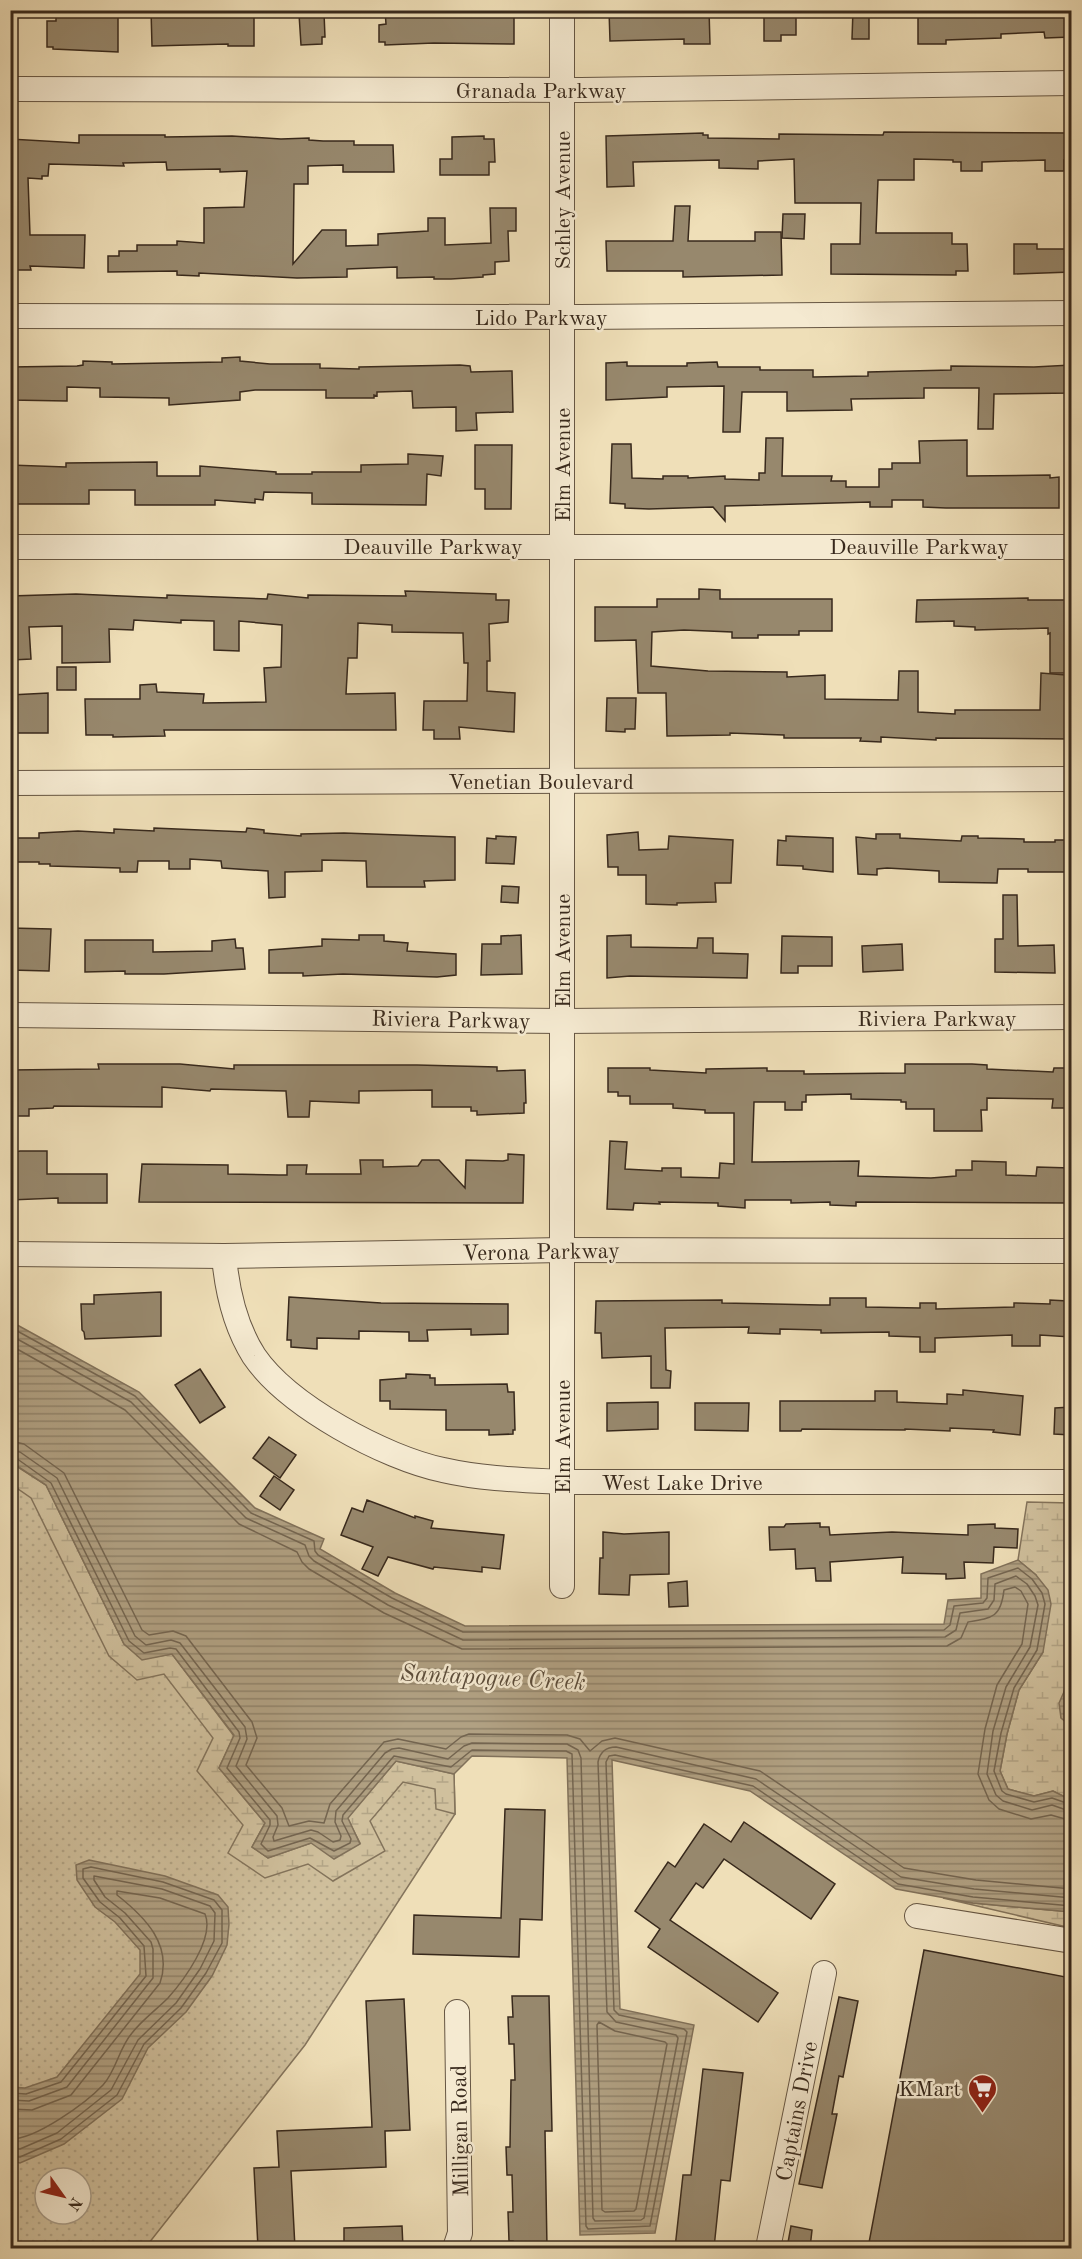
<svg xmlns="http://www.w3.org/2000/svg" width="1082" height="2259" font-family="'Old Standard TT',serif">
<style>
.grass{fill:url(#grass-dots);stroke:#84745c;stroke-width:1.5;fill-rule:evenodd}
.wetland{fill:url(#wetland-marsh);stroke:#84745c;stroke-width:1.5}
.water{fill:url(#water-rules);stroke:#81715a;stroke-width:1.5}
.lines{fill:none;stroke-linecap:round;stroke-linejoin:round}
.shore{stroke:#746550;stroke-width:1.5}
.building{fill:#97886d;stroke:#38291c;stroke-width:1.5}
.minor-casing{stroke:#665643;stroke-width:26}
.minor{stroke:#f5ead1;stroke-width:24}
.labels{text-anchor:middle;stroke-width:5;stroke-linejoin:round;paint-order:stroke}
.street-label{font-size:22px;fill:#38291c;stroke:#f5ead1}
.poi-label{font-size:22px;fill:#38291c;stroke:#f5ead1;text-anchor:end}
.water-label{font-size:24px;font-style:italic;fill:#5c4d3b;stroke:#f5ead1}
</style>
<defs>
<pattern id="grass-dots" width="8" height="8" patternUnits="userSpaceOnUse" patternTransform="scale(1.5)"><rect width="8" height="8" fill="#d0c09d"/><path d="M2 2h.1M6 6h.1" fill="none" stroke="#b3a587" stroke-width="1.8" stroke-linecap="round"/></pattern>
<pattern id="wetland-marsh" width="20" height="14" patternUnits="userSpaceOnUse" patternTransform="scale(1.5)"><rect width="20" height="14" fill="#d0c09d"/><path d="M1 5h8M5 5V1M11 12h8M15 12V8" fill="none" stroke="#b3a587"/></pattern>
<pattern id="water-rules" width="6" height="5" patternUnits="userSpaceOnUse" patternTransform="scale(1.5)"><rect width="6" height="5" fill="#b1a183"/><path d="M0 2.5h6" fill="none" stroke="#91836a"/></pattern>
</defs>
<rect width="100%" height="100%" fill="#efdfb8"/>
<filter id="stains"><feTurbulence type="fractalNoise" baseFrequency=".00333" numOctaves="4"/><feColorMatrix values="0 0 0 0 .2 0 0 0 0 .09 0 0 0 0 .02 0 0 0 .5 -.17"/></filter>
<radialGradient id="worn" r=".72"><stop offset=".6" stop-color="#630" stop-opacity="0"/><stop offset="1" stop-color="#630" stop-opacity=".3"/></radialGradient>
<path class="grass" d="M11 1462 396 1761 454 1774 455 1814 305 2045 145 2248H11ZM45 2178H81V2214H45Z"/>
<g class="wetland">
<polygon points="10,1462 46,1485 124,1644 142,1659 172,1654 234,1736 219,1768 265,1823 252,1847 268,1858 311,1843 360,1843 347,1818 396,1761 454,1774 455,1814 436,1809 435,1789 403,1782 370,1821 385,1851 333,1881 308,1864 265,1878 228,1853 243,1825 197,1771 213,1738 164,1674 137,1680 109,1656 31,1498 11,1484"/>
<polygon points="1027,1502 1071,1503 1071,1676 1065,1686 1061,1717 1071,1726 1071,1800 1053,1791 1034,1796 1008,1789 1000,1771 1007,1734 1019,1690 1043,1652 1036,1575 1018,1560"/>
<polygon points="943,1898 973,1903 1071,1912 1071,1928"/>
</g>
<g class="water">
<polygon points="10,1321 139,1392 255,1508 324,1539 320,1549 395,1593 465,1626 944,1624 948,1600 981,1598 981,1574 1018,1560 1036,1575 1048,1590 1051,1604 1043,1652 1019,1690 1007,1734 1000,1771 1008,1789 1034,1796 1053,1791 1071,1800 1071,1912 973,1903 896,1889 750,1791 612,1760 620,2009 694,2025 655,2233 580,2235 567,1758 472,1756 454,1774 396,1761 348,1818 360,1844 334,1859 311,1843 268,1858 252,1847 265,1823 219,1768 234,1735 172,1654 142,1660 124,1644 46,1485 11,1462"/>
<polygon points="1071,1676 1071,1726 1061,1718 1059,1703"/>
<polygon points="89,1860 165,1876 218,1895 228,1907 229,1924 227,1945 212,1976 186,2012 148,2048 122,2099 64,2144 20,2163 11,2161 11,2087 25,2088 57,2077 140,1974 140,1950 115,1922 95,1907 77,1880 76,1865"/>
</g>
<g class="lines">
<g class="shore">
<polyline points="10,1327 135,1396 251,1513 314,1541 315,1551 318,1555 392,1598 463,1632 944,1630 950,1625 954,1606 983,1603 987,1598 988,1578 1018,1568 1032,1579 1042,1593 1045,1604 1037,1650 1014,1688 1001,1733 994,1771 1002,1791 1006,1794 1034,1802 1052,1798 1072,1805"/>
<polyline points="10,1335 131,1402 246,1518 305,1545 309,1556 314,1561 388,1605 463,1640 945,1637 956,1630 960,1613 988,1609 994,1600 995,1584 1016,1576 1027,1584 1035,1596 1038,1605 1030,1647 1006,1687 993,1731 987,1774 996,1795 1003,1801 1032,1810 1052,1805 1072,1812"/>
<path d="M10 1345 125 1410 239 1524 297 1552 302 1562 309 1569 384 1613 462 1649 947 1646 961 1638 968 1622C993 1618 1001 1617 1004 1590L1015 1587 1021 1591 1028 1604 1022 1644 997 1685 985 1729 978 1774 989 1800 999 1809 1031 1819 1051 1815 1072 1821"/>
<polyline points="10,1441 24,1444 64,1473 142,1630 149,1635 173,1631 186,1636 252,1722 257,1738 246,1765 282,1808 289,1826 309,1821 324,1823 330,1804 384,1742 398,1739 446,1749 461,1737 469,1734 567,1735 580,1739 590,1751 602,1741 615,1738 760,1771 904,1868 976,1880 1072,1889"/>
<path d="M10 1450 20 1452 57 1478 135 1636 146 1645 171 1640 180 1643 245 1727 247 1739 236 1766 277 1816 278 1825 273 1837 274 1841 311 1830 318 1832 333 1842 340 1840 341 1836 335 1822 336 1811 385 1753 392 1749 399 1748 448 1759 464 1746 472 1743 567 1744 578 1750 581 1758 593 2218 595 2221 641 2220 644 2218 678 2038 676 2035 616 2022 607 2012 598 1762C600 1752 606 1747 616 1747L756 1779 901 1877 974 1889 1072 1898"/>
<polyline points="10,1457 16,1458 51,1483 129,1641 144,1653 170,1648 176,1649 239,1732 240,1738 227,1768 270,1820 270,1825 261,1844 268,1851 310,1838 334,1851 350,1843 351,1839 342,1821 343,1815 394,1756 451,1767 472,1750 566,1751 572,1754 586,2226 588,2229 650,2226 687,2032 684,2029 619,2015 614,2010 606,1762 609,1756 615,1755 753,1786 898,1884 973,1897 1072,1906"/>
<polygon points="599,2022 615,2031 665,2042 667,2044 636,2209 634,2211 605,2212 602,2210 597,2025"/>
<polyline points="10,2093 26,2094 61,2082 146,1976 144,1946 120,1918 100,1902 83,1878 83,1869 91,1867 163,1882 214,1900 222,1910 222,1943 206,1973 181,2008 144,2044 117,2095 61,2139 20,2157 10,2156"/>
<polyline points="10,2100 29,2101 67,2087 153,1978 153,1949 151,1942 125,1913 105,1897 94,1880 94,1876 162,1889 210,1906 215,1913 214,1941 200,1969 176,2003 138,2040 111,2090 57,2133 20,2149 10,2148"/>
<path d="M10 2109 32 2110 71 2095 160 1983C173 1945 145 1917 117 1895V1891L160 1898 205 1914C215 1938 184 1980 168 1998 156 2010 142 2020 132 2033 119 2048 116 2071 103 2085 86 2103 35 2140 10 2139"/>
</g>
</g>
<g class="building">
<polygon points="56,10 118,10 118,52 53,49 53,47 47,47 47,21 56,21"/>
<polygon points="151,10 254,10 254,46 228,46 228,44 152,46"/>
<polygon points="385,10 408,10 409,15 456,15 456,10 514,10 514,44 434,43 385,45 385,42 379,42 379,25 386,24"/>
<polygon points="609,10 709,10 710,44 684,44 684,39 610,41"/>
<polygon points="853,10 869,10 869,39 852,39"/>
<polygon points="918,10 1000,10 1000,13 1071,10 1071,37 1045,38 1044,32 1001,34 1001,38 946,40 946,44 918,44"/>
<polygon points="324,13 325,37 322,37 322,44 301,45 299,14"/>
<polygon points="764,15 796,15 796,35 781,35 781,41 764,41"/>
<polygon points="884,132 1071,133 1071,160 1064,160 1064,171 1045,171 1045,160 982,162 982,171 961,171 961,162 953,162 953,160 914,159 914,180 878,180 876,233 952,233 952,244 967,244 968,271 956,271 956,275 831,274 831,244 860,244 861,203 795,203 794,159 758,161 758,169 719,168 719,160 633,162 634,186 607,187 606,136 703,133 703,135 708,135 708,138 779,139 779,134 883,135"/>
<polygon points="79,135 165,135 165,137 232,136 281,139 309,138 309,140 323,141 354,141 354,145 393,145 394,172 343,172 343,165 308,166 308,184 294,184 293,264 322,230 346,230 346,246 378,245 378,234 428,231 428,218 445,218 445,245 491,243 490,208 516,208 516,231 508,231 509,261 495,262 495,274 483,275 483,277 451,279 434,279 434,277 397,278 397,267 347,269 347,277 297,278 199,273 199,276 177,275 177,271 108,272 108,256 119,256 119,251 137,251 137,245 177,245 177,241 204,243 204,208 244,207 247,171 220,172 220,169 167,170 166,162 123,163 124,166 49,164 48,176 42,176 42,179 28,178 30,235 85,235 84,268 30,266 31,270 10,270 10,139 79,143"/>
<polygon points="484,136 484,139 494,139 495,162 489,162 489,175 440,175 440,159 452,159 452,137"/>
<polygon points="675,206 690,206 688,241 755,241 755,232 781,232 782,275 683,277 683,271 607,271 606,241 673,241"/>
<polygon points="783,214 805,214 804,239 782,238"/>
<polygon points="1014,244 1037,244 1037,249 1071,249 1071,272 1014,274"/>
<polygon points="240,357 240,361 270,364 320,364 320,368 359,369 359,367 460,365 470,366 471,372 512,371 513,412 476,413 477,430 456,431 456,407 413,408 412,391 377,392 377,396 374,395 374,398 326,398 326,390 255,390 240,392 240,400 169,405 169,398 100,397 100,388 67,387 67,401 10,400 10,367 77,366 83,365 83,361 112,362 112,364 222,362 222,358"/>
<polygon points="627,362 627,366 687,366 687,363 717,362 718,367 760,367 760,370 813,370 813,377 868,376 868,372 951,370 951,366 1034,367 1071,365 1071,393 994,394 993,429 978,429 979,388 924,388 924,398 851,399 852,410 787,411 787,392 742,392 740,432 723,432 724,386 667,387 667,397 606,400 606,363"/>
<polygon points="766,438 783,438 782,476 832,476 831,481 846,481 846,487 879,487 879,469 892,469 892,463 920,463 919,441 967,440 967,476 1050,475 1050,478 1059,477 1059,508 946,508 923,507 923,500 892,500 892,507 870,507 870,502 725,506 725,521 713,507 649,509 625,508 625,504 610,503 612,444 631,444 632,478 663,479 663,476 688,476 688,478 725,476 725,479 759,480 759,473 765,473"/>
<polygon points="475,445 512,445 511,509 485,509 485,489 475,489"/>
<polygon points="408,454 443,456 441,476 427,474 426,505 312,504 312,493 264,492 263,500 255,499 255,503 215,500 215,505 135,505 135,490 89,490 89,504 10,504 10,465 66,467 66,463 157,462 157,476 200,476 200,466 276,472 276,474 312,474 312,472 361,472 361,465 408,464"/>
<polygon points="699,589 720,590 720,599 832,599 832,631 799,631 799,635 758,635 758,638 732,638 732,632 684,630 652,632 651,666 708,671 787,672 787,677 825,675 825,699 898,700 899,671 918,671 918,712 955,714 955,710 1040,710 1041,673 1066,675 1065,712 1071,713 1071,739 936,738 936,740 881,737 881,742 860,741 861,738 784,738 784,735 730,733 730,735 667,736 666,693 638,693 636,640 595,641 595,607 657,607 657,599 699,599"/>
<polygon points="405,591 496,594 496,600 509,600 508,622 489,624 490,661 487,661 487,691 515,693 514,732 459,727 460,739 434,739 434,730 423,730 424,701 467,701 468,663 464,663 463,633 392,632 392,625 358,623 357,658 348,658 346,694 395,693 396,730 164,730 165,736 113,737 113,735 86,735 85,699 140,699 140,685 156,684 157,692 204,694 203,703 266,702 264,668 281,667 282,625 239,621 239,651 214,650 214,621 181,620 181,623 134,620 133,630 109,629 110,662 62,663 62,626 29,627 31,659 12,660 10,596 76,594 167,598 167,595 267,599 268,594 308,598 308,595 406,596"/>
<polygon points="1028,598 1028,600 1071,600 1071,634 1066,634 1065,673 1050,673 1050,633 1048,634 1048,628 975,630 975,627 954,626 954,621 916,622 917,600"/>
<rect x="57" y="667" width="19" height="23"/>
<polygon points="48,693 48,733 10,733 10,695"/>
<polygon points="607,698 636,698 635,729 625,729 625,732 606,731"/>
<polygon points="154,828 246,832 247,828 264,830 264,833 301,836 301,834 344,833 455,837 455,880 424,881 425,887 367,887 366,861 322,860 322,871 285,872 285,897 269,898 268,871 222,868 221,861 190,859 190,869 169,869 169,861 138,861 137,872 120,872 120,868 50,866 50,864 39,864 39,862 10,862 10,838 39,838 39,833 78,831 114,833 114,829 154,831"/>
<polygon points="638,832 639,850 668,849 669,836 733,840 731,883 715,883 716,902 677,903 677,905 646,904 646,875 618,875 618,867 608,867 607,835"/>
<polygon points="876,834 900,834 900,838 961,841 962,836 978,836 978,838 1024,839 1024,842 1055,842 1055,840 1071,840 1071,872 1028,872 1028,869 998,869 997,883 939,882 939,871 887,868 877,869 877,875 858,874 856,837 876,839"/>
<polygon points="496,836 516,837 514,864 486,863 487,838 496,839"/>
<polygon points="786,836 833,838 833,872 803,869 803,866 777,865 778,840 786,841"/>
<polygon points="502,886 519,887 518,903 501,902"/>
<polygon points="1003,895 1017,895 1018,946 1054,945 1055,973 995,972 995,939 1003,939"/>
<polygon points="10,928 51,929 49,971 10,970"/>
<polygon points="359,935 384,935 384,941 408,943 407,951 456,954 456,975 437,977 343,974 303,976 303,973 269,973 269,950 322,946 322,939 359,940"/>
<polygon points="521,935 522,974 481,975 482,944 501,944 501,936"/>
<polygon points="631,935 631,947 697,948 698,938 713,938 713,953 748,954 747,978 630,976 607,978 607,936"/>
<polygon points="782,936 832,937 832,966 798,966 798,973 781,973"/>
<polygon points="235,939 236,948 243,948 245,969 164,974 125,974 125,971 85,972 85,940 153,940 153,952 212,951 212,941"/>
<polygon points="902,944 903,970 863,972 862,946"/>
<polygon points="98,1064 180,1064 234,1069 234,1065 417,1065 497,1067 497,1071 525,1070 526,1103 524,1103 524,1113 477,1115 477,1111 471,1111 471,1107 432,1107 432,1090 359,1091 359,1103 310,1101 309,1117 288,1117 286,1091 211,1089 210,1091 162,1087 162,1107 54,1106 53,1108 29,1109 29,1116 10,1116 10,1070 99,1069"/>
<polygon points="905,1064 972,1064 987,1065 987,1069 1053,1072 1054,1068 1071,1068 1071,1108 1052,1108 1053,1099 987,1098 987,1110 981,1110 982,1131 934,1131 934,1109 906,1109 906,1102 901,1102 901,1100 851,1099 851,1094 806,1095 806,1102 802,1102 802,1110 785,1110 785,1102 754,1102 752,1162 859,1161 858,1176 931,1178 956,1176 956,1170 972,1170 972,1161 1006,1162 1006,1175 1036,1176 1037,1167 1071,1168 1071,1203 856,1202 856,1206 830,1205 830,1202 791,1203 791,1200 745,1200 745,1208 718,1206 718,1203 659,1202 660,1204 634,1203 633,1210 607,1209 610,1141 627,1142 625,1169 662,1171 662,1168 681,1168 681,1177 719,1178 720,1163 734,1164 734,1113 705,1113 705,1110 673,1108 673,1104 630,1104 630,1096 618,1096 618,1092 608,1092 608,1068 650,1068 650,1070 706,1073 706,1069 767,1068 767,1071 804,1071 804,1074 905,1073"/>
<polygon points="20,1151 47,1151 47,1174 107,1174 107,1203 58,1203 58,1198 10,1200 10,1153"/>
<polygon points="508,1154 524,1155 523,1203 139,1202 142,1164 228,1165 228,1174 279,1175 287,1175 287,1165 307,1165 306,1174 361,1174 360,1160 383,1160 383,1167 418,1166 422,1160 439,1160 465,1188 466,1160 503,1161 508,1160"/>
<polygon points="161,1292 161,1336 85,1339 84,1332 82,1330 81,1304 94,1304 94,1295"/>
<polygon points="289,1297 381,1303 508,1304 508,1334 471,1335 471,1329 427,1330 428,1341 409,1341 409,1332 359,1331 359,1339 317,1338 317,1349 291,1347 291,1340 287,1340"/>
<polygon points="830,1298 866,1298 866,1307 920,1308 920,1303 936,1303 936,1309 1014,1307 1014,1303 1050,1304 1050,1300 1068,1301 1068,1304 1071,1304 1071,1337 1040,1335 1040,1346 1012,1346 1012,1335 935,1338 935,1352 920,1352 920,1337 889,1336 889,1332 821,1333 821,1330 780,1329 780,1334 748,1333 749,1327 665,1328 666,1370 671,1371 670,1388 651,1388 651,1356 602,1358 601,1333 595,1333 596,1301 722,1300 722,1303 820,1305 830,1305"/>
<polygon points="200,1369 225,1407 200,1423 175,1385"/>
<polygon points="406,1374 430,1375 430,1378 435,1378 435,1385 507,1384 508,1392 514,1392 515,1430 513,1430 513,1434 489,1435 489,1430 446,1430 446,1410 390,1409 390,1401 380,1401 380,1380 406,1378"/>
<polygon points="963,1390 1023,1396 1020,1435 993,1432 994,1430 950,1428 950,1431 905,1429 905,1430 802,1429 801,1431 780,1431 780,1401 875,1401 875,1391 897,1391 897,1402 947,1404 947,1394 963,1395"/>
<polygon points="658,1402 658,1429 607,1431 607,1403"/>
<polygon points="695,1403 749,1403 748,1431 695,1430"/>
<polygon points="1071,1407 1071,1435 1054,1434 1055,1408"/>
<polygon points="269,1437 296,1455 280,1478 253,1458"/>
<polygon points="274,1476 294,1490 280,1510 260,1496"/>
<polygon points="367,1500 415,1518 415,1516 433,1521 431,1528 504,1535 500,1569 482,1567 482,1572 434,1567 433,1569 388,1557 378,1576 362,1569 373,1547 341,1535 352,1508 363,1512"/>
<polygon points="820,1523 820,1527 829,1527 830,1535 892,1532 968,1535 968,1525 995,1524 995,1528 1018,1529 1017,1548 994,1547 993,1563 964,1562 965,1578 946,1579 946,1574 902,1573 903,1557 830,1562 831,1581 816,1581 815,1568 796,1569 795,1549 770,1550 769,1527 784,1527 786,1524"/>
<polygon points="603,1532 624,1534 669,1532 669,1574 630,1575 629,1595 599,1594 600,1558 603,1558"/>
<polygon points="687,1581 688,1606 669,1607 668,1583"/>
<polygon points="505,1809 545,1810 542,1920 520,1919 519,1957 413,1954 414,1915 501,1918"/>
<polygon points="744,1822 835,1884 811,1919 724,1859 703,1888 696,1883 670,1920 778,1993 758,2022 648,1947 660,1929 635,1911 668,1862 675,1867 704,1824 731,1842"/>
<polygon points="924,1950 1071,1978 1071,2248 868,2248"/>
<polygon points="512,1996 549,1996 552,2131 545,2131 547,2248 514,2248 513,2241 509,2241 508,2212 513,2212 512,2175 507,2175 506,2147 510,2147 511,2080 515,2080 514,2044 509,2044 508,2017 513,2017"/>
<polygon points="839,1997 858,2001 843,2077 839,2076 832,2114 837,2114 822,2188 799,2184"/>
<polygon points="404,1999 410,2130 385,2131 386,2167 291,2171 295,2248 258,2248 254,2168 279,2167 277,2131 372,2127 366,2001"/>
<polygon points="703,2069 743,2073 730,2181 721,2180 714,2248 675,2248 683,2175 691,2175"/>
<polygon points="402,2226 403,2248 344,2248 344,2228"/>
<polygon points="791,2226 812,2230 810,2248 787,2248"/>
</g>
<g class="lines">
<defs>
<g id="minor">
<polyline points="10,89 581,90 1072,83"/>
<polyline points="10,316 580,317 1072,313"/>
<polyline points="10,547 1072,547"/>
<polyline points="10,783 1072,779"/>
<polyline points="10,1015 562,1021 1072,1017"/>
<polyline points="10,1254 224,1256 562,1250 1072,1251"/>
<path d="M224 1256C227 1291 235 1326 254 1356 288 1406 385 1458 443 1470 482 1479 522 1480 562 1482H1072"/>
<polyline points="562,1586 562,10"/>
<polyline points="917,1916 1072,1941"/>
<polyline points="455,2248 460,2233 457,2012"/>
<polyline points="768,2248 824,1973"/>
</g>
</defs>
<use href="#minor" class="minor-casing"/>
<use href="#minor" class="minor"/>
</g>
<defs>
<symbol id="supermarket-pin" viewBox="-11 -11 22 30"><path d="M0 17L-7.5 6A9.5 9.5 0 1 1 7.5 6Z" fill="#8f2418" stroke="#f5ead1"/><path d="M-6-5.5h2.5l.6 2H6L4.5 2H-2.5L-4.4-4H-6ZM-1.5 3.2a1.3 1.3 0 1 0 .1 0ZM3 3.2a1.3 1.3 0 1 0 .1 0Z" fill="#fff"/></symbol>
</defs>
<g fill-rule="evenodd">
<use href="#supermarket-pin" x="966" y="2072" width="33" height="45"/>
</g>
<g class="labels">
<g class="street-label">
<text x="541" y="98">Granada Parkway</text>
<text transform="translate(562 200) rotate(-90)" y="8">Schley Avenue</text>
<text x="541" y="325">Lido Parkway</text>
<text transform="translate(562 465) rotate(-90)" y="8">Elm Avenue</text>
<text x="433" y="554">Deauville Parkway</text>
<text x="919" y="554">Deauville Parkway</text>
<text x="541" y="789">Venetian Boulevard</text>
<text transform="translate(562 951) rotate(-90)" y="8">Elm Avenue</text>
<text x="937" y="1026">Riviera Parkway</text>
<text transform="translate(451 1019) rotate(1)" y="8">Riviera Parkway</text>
<text transform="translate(541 1251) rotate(-1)" y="8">Verona Parkway</text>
<text transform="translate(562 1437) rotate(-90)" y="8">Elm Avenue</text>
<text x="682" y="1490">West Lake Drive</text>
<text transform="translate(796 2111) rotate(-79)" y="8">Captains Drive</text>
<text transform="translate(459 2131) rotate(-91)" y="8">Milligan Road</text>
</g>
<g class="poi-label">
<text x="961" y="2096">KMart</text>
</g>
<g class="water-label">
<text transform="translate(493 1677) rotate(3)" y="8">Santapogue Creek</text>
</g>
</g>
<rect width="1082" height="2259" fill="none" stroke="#efdfb8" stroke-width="36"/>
<rect x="12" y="12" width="1058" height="2235" fill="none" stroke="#38291c" stroke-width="3"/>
<rect x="18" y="18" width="1046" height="2223" fill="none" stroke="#38291c" stroke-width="1.5"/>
<g transform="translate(63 2196) rotate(124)"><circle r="28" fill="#f5ead1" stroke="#a99d89" stroke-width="1.5"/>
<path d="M0-4.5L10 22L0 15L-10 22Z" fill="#8f2418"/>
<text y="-9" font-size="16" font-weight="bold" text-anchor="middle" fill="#38291c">N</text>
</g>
<rect width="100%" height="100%" filter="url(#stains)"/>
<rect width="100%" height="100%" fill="url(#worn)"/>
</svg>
